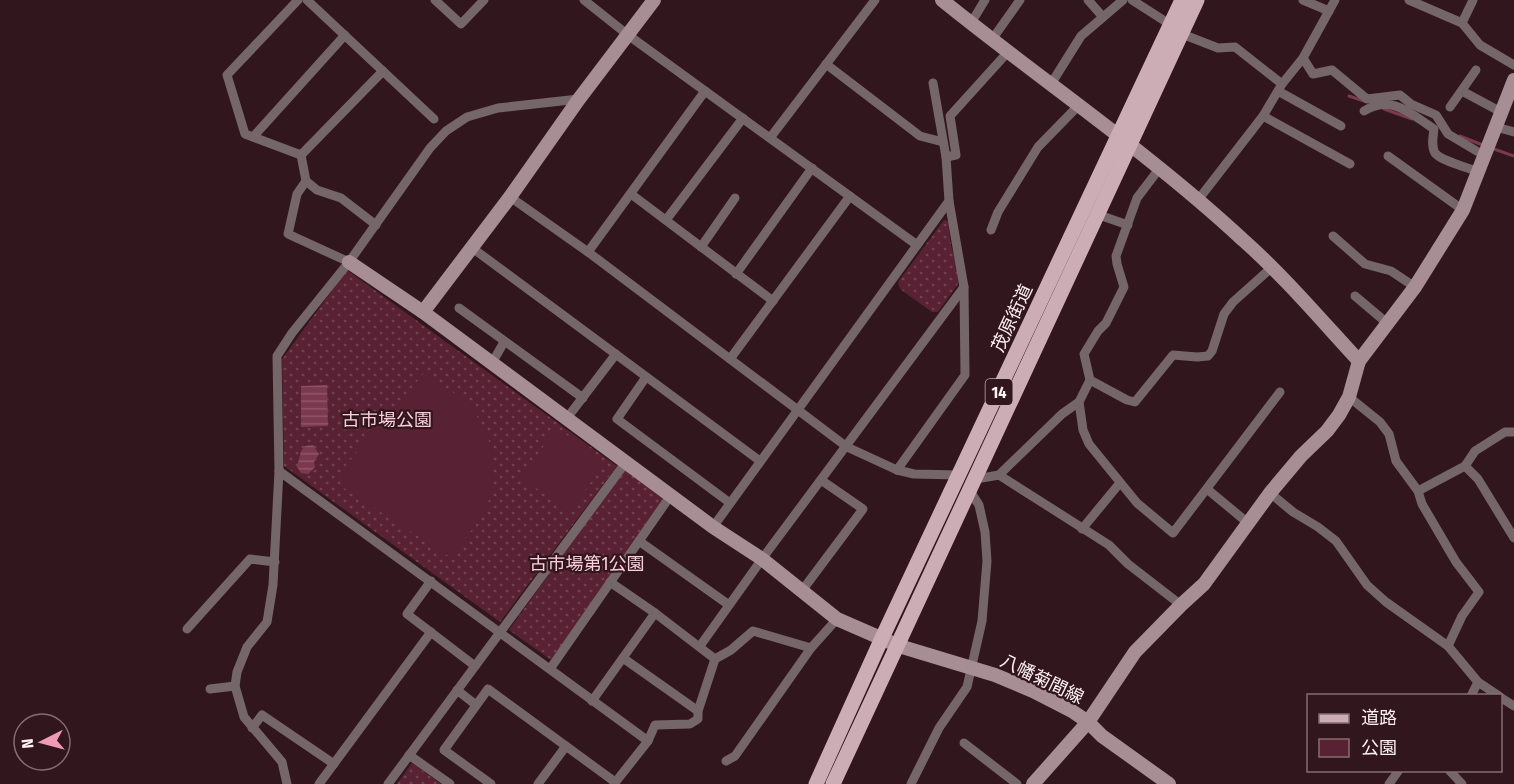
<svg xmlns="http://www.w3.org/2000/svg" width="1514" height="784" font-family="'Fira Sans Condensed','Noto Sans JP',sans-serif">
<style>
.green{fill:url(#green-dots)}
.pitch{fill:#582134}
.water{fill:url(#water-rules)}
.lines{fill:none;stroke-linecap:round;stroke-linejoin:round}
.stream{stroke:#7b394f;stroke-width:3}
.street{stroke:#75666a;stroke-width:9}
.secondary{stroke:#a78e94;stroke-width:14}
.primary{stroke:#cdadb5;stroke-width:15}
.labels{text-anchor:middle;stroke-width:4.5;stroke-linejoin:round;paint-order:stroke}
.shield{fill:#31161e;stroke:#c0afb3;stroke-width:1.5}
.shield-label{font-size:16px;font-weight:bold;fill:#fdf0f3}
.street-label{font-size:18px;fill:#fdf0f3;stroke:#31161e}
.park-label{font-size:18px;fill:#facfda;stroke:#31161e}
</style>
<defs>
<pattern id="green-dots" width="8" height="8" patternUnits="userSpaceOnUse" patternTransform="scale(1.5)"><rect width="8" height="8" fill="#582134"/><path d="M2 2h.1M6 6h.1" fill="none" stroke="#714252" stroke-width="1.8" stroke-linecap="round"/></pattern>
<pattern id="water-rules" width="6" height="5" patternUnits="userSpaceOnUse" patternTransform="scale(1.5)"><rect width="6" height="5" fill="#7b394f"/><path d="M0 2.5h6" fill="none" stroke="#8f5669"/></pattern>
</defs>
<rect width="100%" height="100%" fill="#31161e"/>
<g class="green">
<polygon points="944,220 948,221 951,245 960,277 958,284 938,312 932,312 900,289 898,282"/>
<polygon points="347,270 617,466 500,622 284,466 282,359"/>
<polygon points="624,468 666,499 551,660 509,630"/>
<polygon points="412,763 441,784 442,784 397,784"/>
</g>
<g class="pitch">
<path d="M424 373C438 383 457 393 469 406 495 435 503 482 481 517 472 531 460 544 450 557L344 488 342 470Z"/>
<polygon points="557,428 605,463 569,512 521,477"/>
</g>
<g class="water">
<polygon points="327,385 328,426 301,427 301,386"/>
<polygon points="313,445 319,454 314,462 315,467 308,474 301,473 297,467 301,451 305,446"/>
</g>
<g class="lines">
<g class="stream">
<polyline points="1349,96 1364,101"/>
<polyline points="1384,109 1412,119"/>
<polyline points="1460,136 1485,146"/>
<polyline points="1491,148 1514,156"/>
</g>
<g class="street">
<polyline points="298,0 227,75 245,134 301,155"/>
<polyline points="307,0 434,119"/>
<polyline points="435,0 461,24 484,0"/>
<polyline points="584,0 628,35 917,245"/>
<polyline points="1088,0 1103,17"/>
<polyline points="1132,0 1171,25"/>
<polyline points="1303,0 1329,11"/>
<polyline points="1409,0 1462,23 1480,45 1514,65"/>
<polyline points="971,23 985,0"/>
<polyline points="1462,23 1473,0"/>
<polyline points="1182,34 1218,48 1235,47 1282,84"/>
<polyline points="991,41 1020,0"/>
<polyline points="1303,58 1313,74 1332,70 1367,99 1400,95 1411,104 1436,115 1448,134 1485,156"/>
<polyline points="826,64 920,136 943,142"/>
<polyline points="1051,84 1081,36 1123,0"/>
<polyline points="1278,91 1341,126"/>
<polyline points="1462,91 1501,112"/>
<polyline points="1450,107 1476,70"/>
<path d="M1364 111C1392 94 1411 114 1434 129 1433 137 1431 146 1435 153 1441 161 1469 168 1479 172"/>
<polyline points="1263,116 1350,164"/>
<polyline points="1496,127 1514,132"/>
<polyline points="253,137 345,35"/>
<polyline points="770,138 875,0"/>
<polyline points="301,155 306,181 297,194 288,234 349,262"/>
<polyline points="301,155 383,71"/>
<polyline points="1388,156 1463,210"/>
<polyline points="946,157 956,155 950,116 1007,53"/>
<polyline points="1159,169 1137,198 1116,256 1117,264 1124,287 1106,323 1098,331 1084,354 1090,380 1079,402 1083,430 1089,444 1137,503 1173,533 1280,392"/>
<polyline points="306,181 317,190 341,198 376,225"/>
<polyline points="631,194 773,301"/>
<polyline points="510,197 588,252 847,447 897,470 914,474 959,475"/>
<polyline points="1198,200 1263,116 1282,84 1303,58 1335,0"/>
<polyline points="1099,215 1128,225"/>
<polyline points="666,220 743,118"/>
<polyline points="991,230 998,212 1038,147 1079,105"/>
<polyline points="1333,236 1365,264 1391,271 1415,287"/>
<polyline points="471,247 760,461"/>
<polyline points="701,247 735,198"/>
<polyline points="588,252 705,91"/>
<polyline points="736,274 812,168"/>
<polyline points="1355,296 1387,323"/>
<polyline points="459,308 583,398"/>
<polyline points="730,359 850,196"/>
<polyline points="492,363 504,342"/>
<polyline points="646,377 617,419 730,503"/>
<polyline points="1090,380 1127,400 1135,402 1173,355 1197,357 1208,356 1212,351 1224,314 1233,302 1271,268"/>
<polyline points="1349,397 1380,422 1389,434 1396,461 1418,491 1422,504 1456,562 1479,592 1462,616 1448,646"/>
<polyline points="567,418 616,354"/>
<polyline points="1465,466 1478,479 1514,538"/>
<polyline points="897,470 965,375 964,287 949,201 946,157 933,83"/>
<polyline points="279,471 648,741"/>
<polyline points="999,475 1109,545 1128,564 1181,605"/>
<polyline points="976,479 999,475 1062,414 1079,402"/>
<polyline points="1207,489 1248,523"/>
<polyline points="1418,491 1465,466 1475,451 1505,432 1514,432"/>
<polyline points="1270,493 1293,512 1318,527 1336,541 1367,585 1386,602 1448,646 1478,682 1499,696"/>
<polyline points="713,527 949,201"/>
<polyline points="1082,529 1119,484"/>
<polyline points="639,541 729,605"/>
<polyline points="431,581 407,614 475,666"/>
<polyline points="610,582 655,613 715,659"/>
<polyline points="801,592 863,509 821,480"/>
<polyline points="187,629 250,559 275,562"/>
<polyline points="700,646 762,559 964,287"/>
<polyline points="623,658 698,711"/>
<polyline points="550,669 671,495"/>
<polyline points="210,689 235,686"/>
<polyline points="457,690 476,705"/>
<polyline points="1471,696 1478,682"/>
<polyline points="1500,697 1514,706"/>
<polyline points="592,701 655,613"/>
<polyline points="252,728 262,715 334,764"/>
<polyline points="964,743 1017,784"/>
<polyline points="409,755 450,784"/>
<polyline points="726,761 735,756 811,648"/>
<polyline points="1449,770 1462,784"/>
<polyline points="287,784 282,762 244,717 235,686 237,672 247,647 267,622 273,585 279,471 277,356 292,333 349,262 430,148 446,131 467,117 498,108 579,99"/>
<polyline points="319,784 431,632"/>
<polyline points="388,784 626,462"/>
<polyline points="491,784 444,750 488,689 615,782"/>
<polyline points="538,784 566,746"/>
<polyline points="614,784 648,741 655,725 690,724 698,719 698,711 715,659 731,650 753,631 811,648 837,619"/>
<polyline points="911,784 939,728 967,687 982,621 987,561 985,532 979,505 970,491"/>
<polyline points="1389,784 1399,770"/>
</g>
<g class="secondary">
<path d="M942 0C1041 80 1148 152 1242 239 1284 276 1321 320 1359 361"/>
<polyline points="349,262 423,312 713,527 762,559 837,619 899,646 995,675 1033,691 1072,711 1088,722 1102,736 1169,784"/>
<polyline points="423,312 510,197 579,99 654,0"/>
<polyline points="1033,784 1088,722 1135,652 1181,605 1204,584 1270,493 1301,456 1327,431 1339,415 1349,397 1359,361 1415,287 1463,210 1514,80"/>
</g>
<g class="primary">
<polyline points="816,784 882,638 1182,0"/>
<polyline points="833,784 1197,0"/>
</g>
</g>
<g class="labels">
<rect class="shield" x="985.5" y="379" width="27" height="26" rx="4.5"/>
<g class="shield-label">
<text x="999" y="398">14</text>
</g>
<g class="street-label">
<text transform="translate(1012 318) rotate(-65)" y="6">茂原街道</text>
<text transform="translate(1042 679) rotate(26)" y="6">八幡菊間線</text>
</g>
<g class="park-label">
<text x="387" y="426">古市場公園</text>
<text x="587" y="570">古市場第1公園</text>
</g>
</g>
<rect x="1307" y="694" width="195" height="78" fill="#31161e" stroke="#836d73" stroke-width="1.5"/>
<rect x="1319" y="714" width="30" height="9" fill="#cdadb5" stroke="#836d73" stroke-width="1.5"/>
<text x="1361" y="724" font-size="18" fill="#fdf0f3">道路</text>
<rect x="1319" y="739" width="30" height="18" fill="#582134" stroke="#836d73" stroke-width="1.5"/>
<text x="1361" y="754" font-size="18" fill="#fdf0f3">公園</text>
<g transform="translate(42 742) rotate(264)"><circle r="28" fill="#31161e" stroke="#836d73" stroke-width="1.5"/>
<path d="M0-4.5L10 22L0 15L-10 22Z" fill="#f19ab3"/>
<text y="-9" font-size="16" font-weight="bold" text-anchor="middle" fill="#fdf0f3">N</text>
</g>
</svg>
